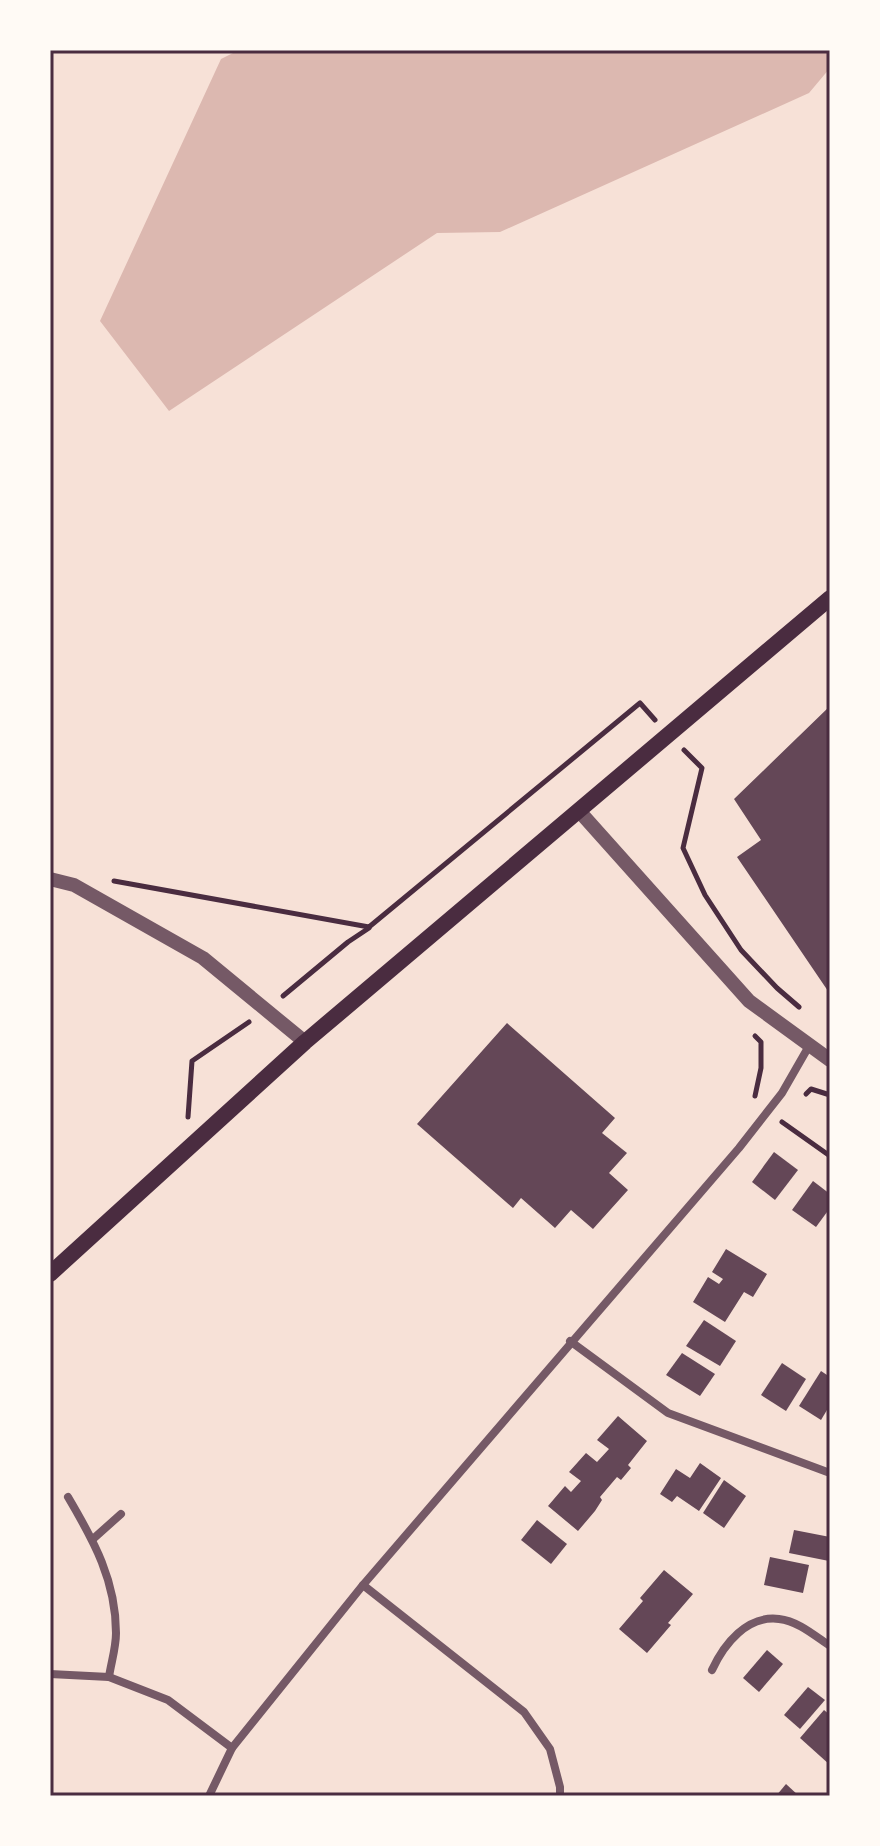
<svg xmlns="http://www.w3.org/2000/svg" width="880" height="1846" font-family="Georgia,serif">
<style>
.water{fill:#dcb8b0}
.building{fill:#644757}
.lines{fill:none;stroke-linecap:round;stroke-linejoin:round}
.path{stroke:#4a2c40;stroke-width:5}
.service{stroke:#755966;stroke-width:6}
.minor{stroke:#755966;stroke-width:8}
.tertiary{stroke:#755966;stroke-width:14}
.secondary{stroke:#4a2c40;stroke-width:16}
.neatline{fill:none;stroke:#4a2c40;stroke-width:3}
</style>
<rect width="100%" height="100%" fill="#f7e1d7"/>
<polygon class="water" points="239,50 830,50 830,68 809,93 500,232 437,233 169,411 100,321 221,59"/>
<g class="building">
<polygon points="830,706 830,994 737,857 761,840 734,799"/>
<polygon points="507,1023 615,1118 602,1133 627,1153 609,1173 628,1190 593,1229 571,1210 555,1228 521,1198 513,1208 417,1124"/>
<polygon points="774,1152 798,1170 775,1200 752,1182"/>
<polygon points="813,1181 830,1194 830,1208 816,1227 792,1210"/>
<polygon points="726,1249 767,1274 753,1297 744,1292 725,1322 693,1302 708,1277 719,1284 723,1279 712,1272"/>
<polygon points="704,1320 736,1341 720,1366 686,1346"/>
<polygon points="682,1353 715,1374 700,1396 666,1375"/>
<polygon points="782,1363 806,1379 786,1411 761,1395"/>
<polygon points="821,1371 830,1377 830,1405 821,1420 799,1406"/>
<polygon points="618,1416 647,1441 628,1465 631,1468 621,1480 617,1477 600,1497 602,1500 595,1511 578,1531 548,1506 565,1486 571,1492 581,1481 569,1472 586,1453 597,1462 609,1449 597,1440"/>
<polygon points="700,1463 721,1478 699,1511 677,1496 672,1502 660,1494 676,1469 690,1478"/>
<polygon points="724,1480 746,1496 724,1528 703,1513"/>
<polygon points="537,1520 567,1544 551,1564 521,1540"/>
<polygon points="794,1530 830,1537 829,1561 789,1553"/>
<polygon points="770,1557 809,1565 803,1593 764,1585"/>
<polygon points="664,1570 693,1594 668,1623 671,1625 647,1653 619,1629 643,1601 640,1598"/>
<polygon points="767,1650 783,1664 759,1692 743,1678"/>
<polygon points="808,1687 825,1700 800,1729 784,1715"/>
<polygon points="824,1710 830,1715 830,1765 800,1738"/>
<polygon points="786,1784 799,1796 776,1796"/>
</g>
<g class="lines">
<g class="path">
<polyline points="684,750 702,768 683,848 705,895 741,950 777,988 799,1007"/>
<polyline points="114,881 369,927 640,703 655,720"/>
<polyline points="283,996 348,942 369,928"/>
<polyline points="806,1094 811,1089 830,1095"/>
<polyline points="755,1096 761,1068 761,1042 755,1036"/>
<polyline points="188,1117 192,1061 249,1022"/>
<polyline points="782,1122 830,1156"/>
</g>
<polyline class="service" points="50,656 50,664"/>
<g class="minor">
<polyline points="570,1341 668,1413 830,1473"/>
<path d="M68 1497C94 1541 116 1581 116 1633 116 1648 111 1663 109 1677"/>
<polyline points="93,1539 121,1514"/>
<polyline points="363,1585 524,1712 550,1749 560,1787 560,1796"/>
<path d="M712 1670C724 1644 747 1615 779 1619 798 1621 815 1636 830 1646"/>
<polyline points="50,1674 109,1677 168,1700 232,1748"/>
<polyline points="209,1796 232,1748 363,1585 739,1148 782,1093 809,1046"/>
</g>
<g class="tertiary">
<polyline points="580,812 749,1001 830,1060"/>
<polyline points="50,879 74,885 203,958 305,1042"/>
</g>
<polyline class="secondary" points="50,1274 305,1042 830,598"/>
</g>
<rect width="880" height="1846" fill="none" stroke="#fffaf5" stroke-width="104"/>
<rect x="52" y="52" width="776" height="1742" class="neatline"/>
</svg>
